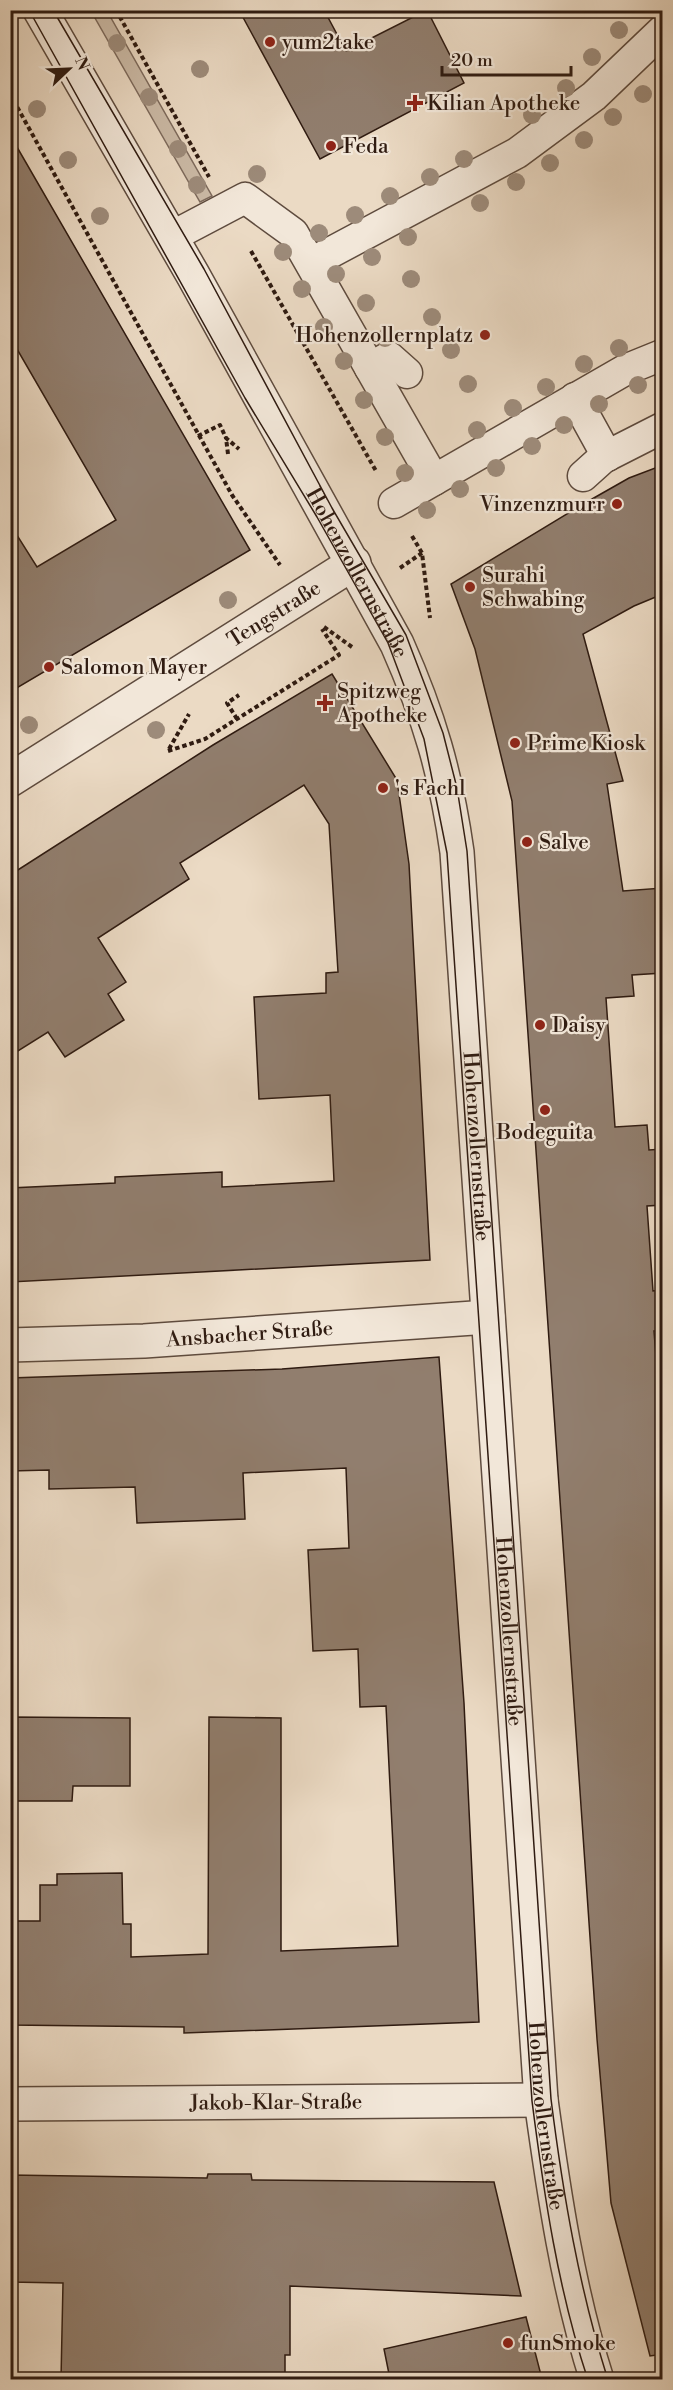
<svg xmlns="http://www.w3.org/2000/svg" width="673" height="2390" font-family="'Libre Bodoni',serif">
<style>
.green{fill:#cbbaa6;stroke:#7d6a5c;stroke-width:1.5}
.building{fill:#917e6e;stroke:#2f1b11;stroke-width:1.5}
.lines{fill:none;stroke-linecap:round;stroke-linejoin:round}
.pedestrian-casing{stroke:#5e4b3e;stroke-width:33}
.minor-casing{stroke:#5e4b3e;stroke-width:36}
.tertiary-casing{stroke:#5e4b3e;stroke-width:36}
.path{stroke:#2f1b11;stroke-width:4;stroke-dasharray:4.5 3;stroke-linecap:butt}
.pedestrian{stroke:#f2e7d9;stroke-width:30}
.minor{stroke:#f2e7d9;stroke-width:33}
.tertiary{stroke:#f2e7d9;stroke-width:33}
.tram{stroke:#2f1b11;stroke-width:1.5}
.tree{fill:#9d8b7a}
.poi-dot{fill:#8f2418;stroke:#f2e7d9;stroke-width:2}
.labels{text-anchor:middle;stroke-width:4.5;stroke-linejoin:round;paint-order:stroke}
.poi-label{font-size:21px;fill:#2f1b11;stroke:#f2e7d9;text-anchor:start}
.street-label{font-size:21px;fill:#2f1b11;stroke:#f2e7d9}
</style>
<rect width="100%" height="100%" fill="#ebdac4"/>
<filter id="stains"><feTurbulence type="fractalNoise" baseFrequency=".00333" numOctaves="4"/><feColorMatrix values="0 0 0 0 .2 0 0 0 0 .09 0 0 0 0 .02 0 0 0 .5 -.17"/></filter>
<radialGradient id="worn" r=".72"><stop offset=".6" stop-color="#630" stop-opacity="0"/><stop offset="1" stop-color="#630" stop-opacity=".3"/></radialGradient>
<polygon class="green" points="91,11 107,11 212,196 200,202"/>
<g class="building">
<polygon points="239,10 324,10 346,51 427,10 464,83 320,159"/>
<polygon points="10,135 250,550 10,692 10,524 37,567 116,520 10,337"/>
<polygon points="663,465 663,594 634,606 583,634 623,781 607,784 623,891 663,888 663,973 632,975 634,996 606,998 615,1127 647,1125 649,1150 663,1149 663,1205 647,1206 653,1291 663,1290 663,1331 654,1331 663,1445 663,2354 650,2356 611,2203 597,2039 512,801 475,649 451,584 585,503 629,478"/>
<polygon points="332,674 397,780 409,864 430,1260 10,1282 10,1188 115,1183 115,1177 222,1172 222,1187 334,1181 330,1095 259,1099 254,997 326,993 326,973 338,972 329,824 304,785 180,863 189,879 98,938 126,982 108,994 124,1020 65,1057 48,1032 10,1056 10,875 213,745"/>
<polygon points="439,1357 464,1703 479,2022 184,2033 184,2027 10,2025 10,1921 40,1921 40,1885 57,1885 57,1874 122,1873 123,1924 131,1924 131,1957 208,1954 209,1717 281,1718 281,1951 398,1946 386,1706 360,1707 358,1649 313,1651 308,1550 349,1548 346,1468 243,1473 245,1519 137,1523 135,1487 49,1489 49,1470 10,1471 10,1378 282,1369"/>
<polygon points="10,1717 130,1718 130,1786 73,1786 72,1801 10,1801"/>
<polygon points="208,2174 251,2174 252,2180 494,2182 521,2296 290,2286 290,2355 285,2355 285,2379 61,2379 63,2283 10,2282 10,2175 207,2178"/>
<polygon points="526,2317 542,2379 390,2379 384,2349"/>
</g>
<g class="lines">
<defs>
<g id="pedestrian">
<polyline points="171,237 245,198 293,233 434,480"/>
<polyline points="311,263 517,153 594,96 662,31"/>
<polyline points="370,368 389,357 407,373"/>
<polyline points="575,398 607,456"/>
<polyline points="583,476 603,458 662,428"/>
<polyline points="394,503 625,370 662,355"/>
</g>
<g id="minor">
<path id="s1" d="M10 780 354 563"/>
<path id="s2" d="M10 1345 144 1341 488 1317"/>
<path id="s3" d="M10 2104 541 2100"/>
</g>
<g id="tertiary">
<path id="s4" d="M40 10 193 275 397 644C429 716 446 774 457 852L541 2100C554 2194 568 2289 597 2380"/>
</g>
</defs>
<use href="#pedestrian" class="pedestrian-casing"/>
<use href="#minor" class="minor-casing"/>
<use href="#tertiary" class="tertiary-casing"/>
<g class="path">
<polyline points="116,10 209,177"/>
<polyline points="10,94 232,495 280,565"/>
<polyline points="251,251 376,471"/>
<polyline points="198,436 220,425 226,438"/>
<polyline points="228,454 226,438 239,449"/>
<polyline points="412,536 422,553 430,618"/>
<polyline points="400,568 422,553"/>
<polyline points="324,627 352,647"/>
<polyline points="237,719 227,703 239,695"/>
<polyline points="169,749 189,714"/>
<polyline points="168,751 205,739 339,655 322,629"/>
</g>
<use href="#pedestrian" class="pedestrian"/>
<use href="#minor" class="minor"/>
<use href="#tertiary" class="tertiary"/>
<g class="tram">
<path d="M29 10 245 398 317 517 388 643 424 739 447 853 532 2101C544 2195 558 2290 588 2380"/>
<path d="M53 10 204 269 332 508 406 635 443 733 457 788 467 851 551 2099C563 2194 579 2288 608 2380"/>
</g>
</g>
<g class="tree">
<circle cx="619" cy="30" r="9"/>
<circle cx="117" cy="43" r="9"/>
<circle cx="592" cy="57" r="9"/>
<circle cx="200" cy="69" r="9"/>
<circle cx="566" cy="88" r="9"/>
<circle cx="643" cy="94" r="9"/>
<circle cx="149" cy="97" r="9"/>
<circle cx="37" cy="109" r="9"/>
<circle cx="532" cy="115" r="9"/>
<circle cx="613" cy="117" r="9"/>
<circle cx="584" cy="140" r="9"/>
<circle cx="178" cy="149" r="9"/>
<circle cx="464" cy="159" r="9"/>
<circle cx="68" cy="160" r="9"/>
<circle cx="550" cy="163" r="9"/>
<circle cx="257" cy="174" r="9"/>
<circle cx="430" cy="177" r="9"/>
<circle cx="516" cy="182" r="9"/>
<circle cx="197" cy="185" r="9"/>
<circle cx="390" cy="196" r="9"/>
<circle cx="480" cy="203" r="9"/>
<circle cx="355" cy="215" r="9"/>
<circle cx="100" cy="216" r="9"/>
<circle cx="319" cy="233" r="9"/>
<circle cx="408" cy="237" r="9"/>
<circle cx="283" cy="252" r="9"/>
<circle cx="372" cy="257" r="9"/>
<circle cx="336" cy="274" r="9"/>
<circle cx="411" cy="279" r="9"/>
<circle cx="302" cy="289" r="9"/>
<circle cx="366" cy="303" r="9"/>
<circle cx="432" cy="317" r="9"/>
<circle cx="324" cy="327" r="9"/>
<circle cx="385" cy="338" r="9"/>
<circle cx="619" cy="348" r="9"/>
<circle cx="451" cy="350" r="9"/>
<circle cx="344" cy="361" r="9"/>
<circle cx="584" cy="364" r="9"/>
<circle cx="468" cy="384" r="9"/>
<circle cx="638" cy="385" r="9"/>
<circle cx="546" cy="387" r="9"/>
<circle cx="364" cy="400" r="9"/>
<circle cx="599" cy="404" r="9"/>
<circle cx="513" cy="408" r="9"/>
<circle cx="564" cy="425" r="9"/>
<circle cx="477" cy="430" r="9"/>
<circle cx="385" cy="437" r="9"/>
<circle cx="532" cy="446" r="9"/>
<circle cx="496" cy="468" r="9"/>
<circle cx="405" cy="473" r="9"/>
<circle cx="460" cy="489" r="9"/>
<circle cx="427" cy="510" r="9"/>
<circle cx="228" cy="600" r="9"/>
<circle cx="29" cy="725" r="9"/>
<circle cx="156" cy="730" r="9"/>
</g>
<g class="poi-dot">
<circle cx="270" cy="42" r="6"/>
<path d="M412 94h6v6h6v6h-6v6h-6v-6h-6v-6h6z"/>
<circle cx="331" cy="146" r="6"/>
<circle cx="485" cy="335" r="6"/>
<circle cx="617" cy="504" r="6"/>
<circle cx="470" cy="587" r="6"/>
<circle cx="49" cy="667" r="6"/>
<path d="M322 694h6v6h6v6h-6v6h-6v-6h-6v-6h6z"/>
<circle cx="515" cy="743" r="6"/>
<circle cx="383" cy="788" r="6"/>
<circle cx="527" cy="842" r="6"/>
<circle cx="540" cy="1025" r="6"/>
<circle cx="545" cy="1110" r="6"/>
<circle cx="508" cy="2343" r="6"/>
</g>
<g class="labels">
<g class="poi-label">
<text x="282" y="49">yum2take</text>
<text x="427" y="110">Kilian Apotheke</text>
<text x="343" y="153">Feda</text>
<text x="473" y="342" text-anchor="end">Hohenzollernplatz</text>
<text x="605" y="511" text-anchor="end">Vinzenzmurr</text>
<text x="482" y="582">Surahi<tspan x="482" dy="24">Schwabing</tspan></text>
<text x="61" y="674">Salomon Mayer</text>
<text x="337" y="698">Spitzweg<tspan x="337" dy="24">Apotheke</tspan></text>
<text x="527" y="750">Prime Kiosk</text>
<text x="395" y="795">'s Fachl</text>
<text x="539" y="849">Salve</text>
<text x="552" y="1032">Daisy</text>
<text x="545" y="1139" text-anchor="middle">Bodeguita</text>
<text x="520" y="2350">funSmoke</text>
</g>
<g class="street-label">
<text dy="7" stroke="none"><textPath href="#s4" startOffset="646">Hohenzollernstraße</textPath></text>
<text dy="7" stroke="none"><textPath href="#s1" startOffset="312">Tengstraße</textPath></text>
<text dy="7" stroke="none"><textPath href="#s4" startOffset="1240">Hohenzollernstraße</textPath></text>
<text dy="7" stroke="none"><textPath href="#s2" startOffset="240">Ansbacher Straße</textPath></text>
<text dy="7" stroke="none"><textPath href="#s4" startOffset="1726">Hohenzollernstraße</textPath></text>
<text dy="7" stroke="none"><textPath href="#s3" startOffset="266">Jakob-Klar-Straße</textPath></text>
<text dy="7" stroke="none"><textPath href="#s4" startOffset="2212">Hohenzollernstraße</textPath></text>
</g>
</g>
<rect width="673" height="2390" fill="none" stroke="#ebdac4" stroke-width="36"/>
<rect x="12" y="12" width="649" height="2366" fill="none" stroke="#2f1b11" stroke-width="3"/>
<rect x="18" y="18" width="637" height="2354" fill="none" stroke="#2f1b11" stroke-width="1.5"/>
<g transform="translate(69 69) rotate(67)" stroke="#f2e7d9" stroke-width="4.5" paint-order="stroke">
<path d="M0-4.5L10 22L0 15L-10 22Z" fill="#2f1b11"/>
<text y="-9" font-size="16" font-weight="bold" text-anchor="middle" fill="#2f1b11">N</text>
</g>
<path d="M442 66v9h129v-9" fill="none" stroke="#2f1b11" stroke-width="3"/>
<text x="451" y="66" font-size="18" fill="#2f1b11" stroke="#f2e7d9" stroke-width="4.5" paint-order="stroke">20 m</text>
<rect width="100%" height="100%" filter="url(#stains)"/>
<rect width="100%" height="100%" fill="url(#worn)"/>
</svg>
